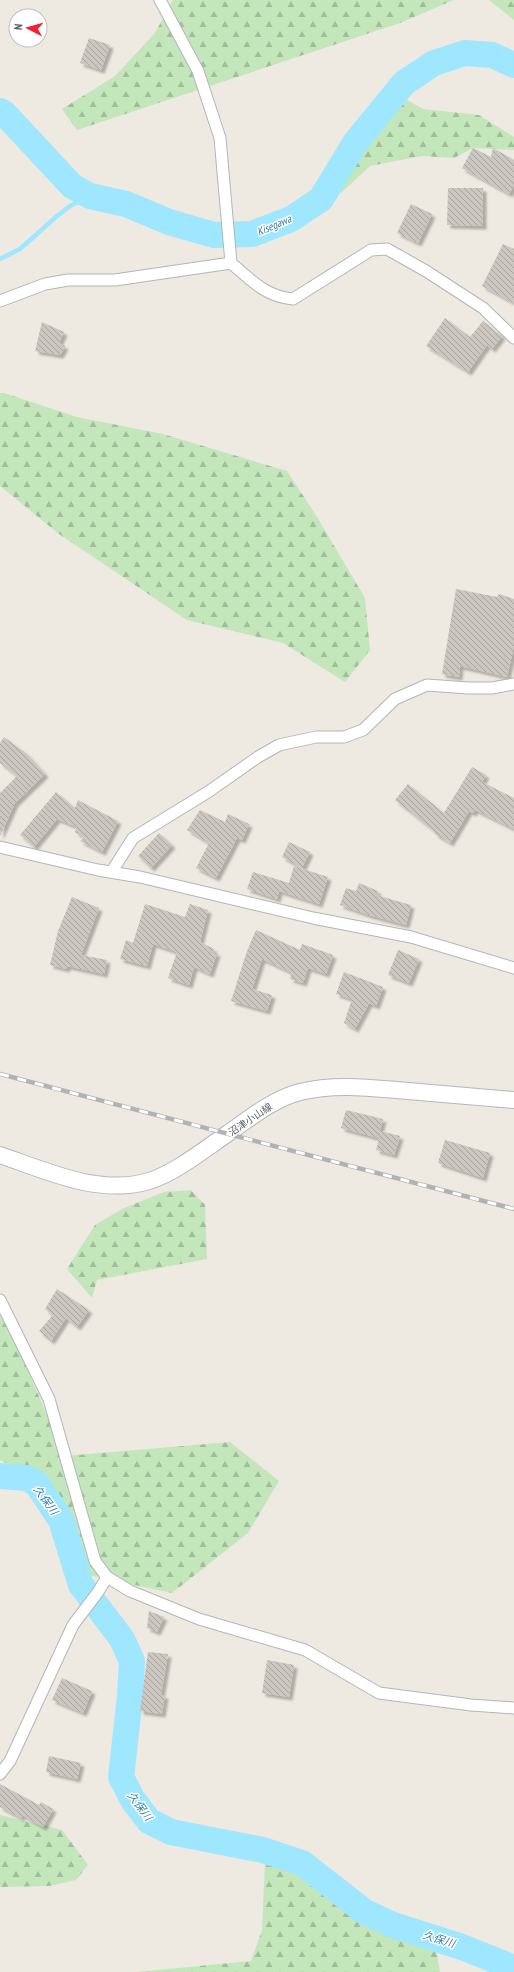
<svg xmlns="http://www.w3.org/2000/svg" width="514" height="1972" font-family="'PT Sans Narrow','Noto Sans JP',sans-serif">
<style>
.forest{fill:url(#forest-firs)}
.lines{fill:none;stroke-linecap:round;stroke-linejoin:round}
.stream{stroke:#9fe6ff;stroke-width:4.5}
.river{stroke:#9fe6ff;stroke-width:26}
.building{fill:url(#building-back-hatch);filter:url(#shadow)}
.street-casing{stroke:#b2b6ba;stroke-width:13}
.secondary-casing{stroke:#b3b8bd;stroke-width:18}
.street{stroke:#fff;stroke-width:11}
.secondary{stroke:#fff;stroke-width:16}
.rail-casing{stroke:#b1b2b3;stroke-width:4.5}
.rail{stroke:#fff;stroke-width:3;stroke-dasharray:9;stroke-linecap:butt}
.labels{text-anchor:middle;stroke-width:3;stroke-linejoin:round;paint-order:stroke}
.street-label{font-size:10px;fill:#595f63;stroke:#fff}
.water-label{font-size:11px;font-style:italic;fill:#327ea5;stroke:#fff}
</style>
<defs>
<pattern id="forest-firs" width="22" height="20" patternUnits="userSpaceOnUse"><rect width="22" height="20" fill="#c3e7bb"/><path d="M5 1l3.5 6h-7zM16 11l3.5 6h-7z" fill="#a1be9c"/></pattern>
<pattern id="building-back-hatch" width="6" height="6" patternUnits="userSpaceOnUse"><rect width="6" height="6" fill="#cbc6c0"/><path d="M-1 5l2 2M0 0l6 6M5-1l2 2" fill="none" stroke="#a8a4a0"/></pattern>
<filter id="shadow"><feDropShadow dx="3.5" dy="3.5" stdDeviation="1" flood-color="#0004"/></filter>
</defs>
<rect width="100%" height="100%" fill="#eee9e1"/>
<g class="forest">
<polygon points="173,0 454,0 400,23 77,130 62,109 115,76 155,33"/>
<polygon points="489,0 514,0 514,20"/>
<polygon points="407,100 423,109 479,115 514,137 514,150 473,148 454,158 422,156 370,166 341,193 332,181 361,136 394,101"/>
<polygon points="0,393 4,393 77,417 163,434 287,471 317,517 365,598 370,650 345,682 283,643 187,620 59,534 0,486"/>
<polygon points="191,1190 205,1205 207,1259 97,1280 92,1298 67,1269 95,1225 122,1209 164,1192"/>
<polygon points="0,1307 65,1456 230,1442 279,1481 248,1533 172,1593 88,1575 31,1476 0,1460"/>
<polygon points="0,1815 62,1830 88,1865 76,1880 49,1886 0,1887"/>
<polygon points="286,1858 435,1944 440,1972 137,1972 251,1961 262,1930 265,1863"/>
</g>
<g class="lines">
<polyline class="stream" points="0,259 20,249 57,216 70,206 90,196"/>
<g class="river">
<polyline points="0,111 5,114 72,186 90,196 126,204 169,222 214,235 252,234 291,219 321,199 355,143 404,83 434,63 465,53 492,55 514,65"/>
<polyline points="0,1476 27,1478 37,1484 61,1520 81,1585 122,1639 132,1661 130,1697 121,1777 133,1800 149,1821 171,1832 263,1850 302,1863 365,1912 393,1925 462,1947 514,1968"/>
</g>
</g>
<g class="building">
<polygon points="89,38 110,45 101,70 80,63"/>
<polygon points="473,148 491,157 493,148 514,160 514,185 509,194 462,168"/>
<polygon points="448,188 483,188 483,226 447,225"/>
<polygon points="411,204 432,214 418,243 397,233"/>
<polygon points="503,244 514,249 514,303 482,286"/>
<polygon points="445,318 470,337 483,321 502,336 492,349 487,345 468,372 426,346"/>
<polygon points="42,322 64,332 59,343 65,346 60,355 35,351"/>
<polygon points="456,589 497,597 499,594 514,599 514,646 507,677 460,666 459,677 442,674"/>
<polygon points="4,737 27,754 45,774 15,803 0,836 0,793 17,776 0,763 0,743"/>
<polygon points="472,767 486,775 482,782 514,798 514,829 475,810 473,813 469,811 450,843 435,834 435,832 395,800 408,784 444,813"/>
<polygon points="56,792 75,808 78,800 118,821 102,852 80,841 84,838 75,832 77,827 57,819 34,847 20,835"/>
<polygon points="200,810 225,822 228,814 249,824 242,840 237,838 216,878 196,868 209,843 187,830"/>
<polygon points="159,833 172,845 151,868 138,856"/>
<polygon points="289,842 310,852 302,868 282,857"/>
<polygon points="294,866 328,877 319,904 279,891 277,899 247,889 253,872 289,883"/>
<polygon points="359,883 378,891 376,895 411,905 406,925 369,915 340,905 346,888 356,891"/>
<polygon points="72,897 99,908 81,955 107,960 104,974 67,966 66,969 50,965 58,931"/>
<polygon points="145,904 185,917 190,904 208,910 200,942 214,949 213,952 217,953 210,974 194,967 189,985 168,978 177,952 153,944 147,966 120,959 126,940 133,943"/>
<polygon points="256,930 300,950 302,944 333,955 326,974 308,968 303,983 290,979 292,973 262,959 252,989 272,995 267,1011 231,1001 247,951"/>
<polygon points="398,950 419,959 409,983 388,975"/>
<polygon points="344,972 383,987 376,1006 369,1003 355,1029 344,1023 352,999 336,994"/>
<polygon points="346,1110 383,1119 378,1138 341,1128"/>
<polygon points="381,1131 400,1136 394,1155 376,1150"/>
<polygon points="445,1140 490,1153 483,1178 438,1163"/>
<polygon points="57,1289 89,1310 77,1327 66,1318 51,1341 39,1331 53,1315 45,1309"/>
<polygon points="149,1611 164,1617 157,1632 147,1628"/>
<polygon points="148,1652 168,1654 161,1695 165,1695 162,1714 140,1711"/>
<polygon points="267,1660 294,1665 289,1697 262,1693"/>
<polygon points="62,1678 92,1691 83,1713 52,1700"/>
<polygon points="49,1756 81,1763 77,1779 46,1772"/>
<polygon points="0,1784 39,1805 41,1802 53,1809 43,1827 22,1815 21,1818 0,1807"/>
</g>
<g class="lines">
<defs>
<g id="street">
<path d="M160 0 198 71 220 138 231 263C251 280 266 297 293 299L371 250 387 249 426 271 483 308 514 338"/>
<polyline points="0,301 45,284 68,280 115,280 231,263"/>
<polyline points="0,847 98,870 140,877 313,918 411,937 514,968"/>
<polyline points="112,871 133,838 208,792 258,757 279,745 316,737 344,737 363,730 395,699 427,685 468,688 492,688 514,684"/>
<polyline points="0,1300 49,1399 95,1561 107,1577 130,1591 199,1619 305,1650 379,1693 471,1705 514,1708"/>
<polyline points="0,1774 10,1761 73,1625 98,1592 107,1577"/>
</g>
<path id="secondary" d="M0 1155C47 1171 99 1196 149 1181 175 1173 205 1149 227 1134 250 1118 273 1099 300 1092 336 1083 372 1088 408 1091 444 1094 479 1097 514 1100"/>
</defs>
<use href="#street" class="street-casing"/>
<use href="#secondary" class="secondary-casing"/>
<use href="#street" class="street"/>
<use href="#secondary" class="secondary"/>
<defs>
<polyline id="rail" points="0,1074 514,1209"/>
</defs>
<use href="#rail" class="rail-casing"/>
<use href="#rail" class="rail"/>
</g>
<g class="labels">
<g class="street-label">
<text transform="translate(250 1119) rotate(-34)" y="4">沼津小山線</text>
</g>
<g class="water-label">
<text transform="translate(274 225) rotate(-23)" y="4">Kisegawa</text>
<text transform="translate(46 1500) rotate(54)" y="4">久保川</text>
<text transform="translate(140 1806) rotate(53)" y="4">久保川</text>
<text transform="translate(439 1939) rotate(17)" y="4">久保川</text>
</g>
</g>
<g transform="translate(28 28) rotate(276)"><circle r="19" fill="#ffffff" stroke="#bdbfc1"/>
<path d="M0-3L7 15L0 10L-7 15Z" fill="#f42034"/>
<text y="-6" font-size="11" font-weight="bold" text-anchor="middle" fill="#595f63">N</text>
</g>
</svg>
